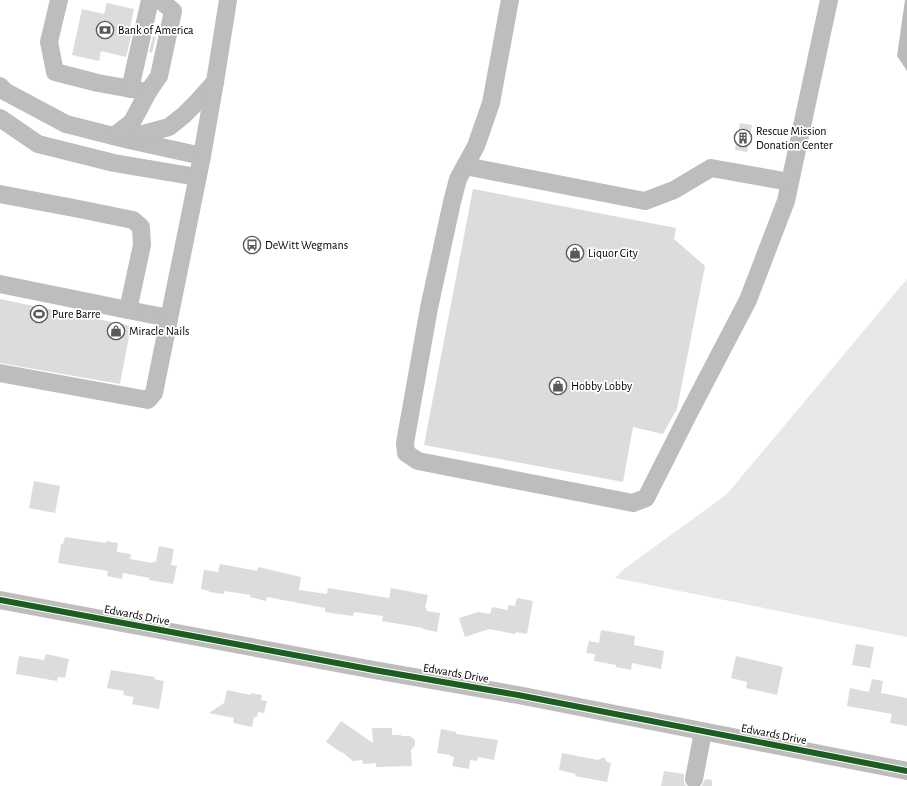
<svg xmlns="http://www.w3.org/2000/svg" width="907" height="786" font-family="'Alegreya Sans',sans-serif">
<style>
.green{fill:#e8e8e8}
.water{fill:#bababa}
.building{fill:#dcdcdc}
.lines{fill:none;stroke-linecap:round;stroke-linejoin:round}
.minor{stroke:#bdbdbd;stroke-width:18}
.cycleway-casing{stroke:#fff;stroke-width:8}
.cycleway{stroke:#1b5e20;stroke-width:6}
.labels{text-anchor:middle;stroke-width:3.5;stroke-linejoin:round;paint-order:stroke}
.poi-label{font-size:12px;fill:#000;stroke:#fff;text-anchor:start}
.street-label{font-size:12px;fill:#000;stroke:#fff}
</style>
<rect width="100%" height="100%" fill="#fff"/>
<polygon class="green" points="907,279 907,637 615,578 624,569 727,494"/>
<polygon class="water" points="905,0 907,0 907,71 897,56"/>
<g class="building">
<polygon points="107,3 134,9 130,28 133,29 126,57 101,51 99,61 72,55 82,9 104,14"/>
<polygon points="153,36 156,37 152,53 149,52"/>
<polygon points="740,123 752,125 747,152 735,150"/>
<polygon points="473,189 676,228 674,239 705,266 677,409 663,434 633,427 623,482 424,445"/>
<polygon points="0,299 131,326 120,384 0,363"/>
<polygon points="34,481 60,486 55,513 29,508"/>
<polygon points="65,537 106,543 106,541 118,543 117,552 131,554 130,559 153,563 153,561 156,562 159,546 174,549 171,565 177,566 173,584 149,580 150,578 123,573 122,579 107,576 108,571 58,563 61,544 63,544"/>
<polygon points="220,564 257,571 258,567 301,577 299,590 327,594 328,588 389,598 391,588 428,595 425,608 427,609 426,611 440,613 437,632 423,629 423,628 382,621 383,616 354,612 353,616 338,614 325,612 325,608 267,597 266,601 250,597 250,595 225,591 224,594 209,592 209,591 201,589 204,570 218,572"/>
<polygon points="517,598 533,601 527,634 516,632 515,634 489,629 465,637 459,618 478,612 490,614 492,607 508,610 508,605 515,606"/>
<polygon points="601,630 635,636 634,645 664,651 661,669 632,663 631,670 616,667 616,665 594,661 595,654 586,653 589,641 599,643"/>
<polygon points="856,644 874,647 870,668 852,665"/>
<polygon points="46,654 69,659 65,678 58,677 57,681 16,674 19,656 44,660"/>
<polygon points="736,656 783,667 777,695 746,688 747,682 731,678"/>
<polygon points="111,670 155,677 154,679 164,681 159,709 132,704 134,697 123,695 124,691 107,688"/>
<polygon points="872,679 883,681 881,693 907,698 907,726 890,723 892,714 847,706 850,688 869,692"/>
<polygon points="227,690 251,695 251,693 262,695 261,700 267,701 264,713 258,712 257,717 254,717 252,727 233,723 234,718 209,713 224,703"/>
<polygon points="341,721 373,743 372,728 392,728 392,735 401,735 401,736 410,736 415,740 415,745 411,750 412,766 376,767 376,763 363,764 362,760 353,761 342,752 342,753 326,742"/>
<polygon points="441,729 456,732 456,734 498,740 494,760 478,757 477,761 470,760 469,769 452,766 454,757 450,756 450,755 437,753"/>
<polygon points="562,753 598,760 604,757 607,762 611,763 607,782 575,776 576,774 559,770"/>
<polygon points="664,771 684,774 684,782 686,786 661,786"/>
<polygon points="705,779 712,780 712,786 702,786"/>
</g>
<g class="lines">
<g class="minor">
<polyline points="59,0 49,42 55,72 98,83 148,92 159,76 173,11 160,0"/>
<polyline points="510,0 491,103 476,146 458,179 452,202 429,308 405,443 406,453 418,461 633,503 646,498 690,411 748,300 786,201 829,0"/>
<polyline points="0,86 6,92 66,124 129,140 202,156"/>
<polyline points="130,89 150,0"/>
<polyline points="0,118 38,144 114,163 197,177"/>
<polyline points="127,135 143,134 169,127 184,115 198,101 215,82"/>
<polyline points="114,136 132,122 148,92"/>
<polyline points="465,166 645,201 674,190 711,168 790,182"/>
<polyline points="0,194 74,208 133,220 141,227 142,245 128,310 169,318"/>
<polyline points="0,284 128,310"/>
<polyline points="0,373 148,400 154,393 202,156 215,82 228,0"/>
<polyline points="0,600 374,670 518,695 907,771"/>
<polyline points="694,779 703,732"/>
</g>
<defs>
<polyline id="cycleway" points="0,600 374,670 518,695 907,771"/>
</defs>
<use href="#cycleway" class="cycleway-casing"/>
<use href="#cycleway" class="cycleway"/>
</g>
<defs>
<symbol id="bank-ring" viewBox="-11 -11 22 22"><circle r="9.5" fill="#fff" stroke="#595959" stroke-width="1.5"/><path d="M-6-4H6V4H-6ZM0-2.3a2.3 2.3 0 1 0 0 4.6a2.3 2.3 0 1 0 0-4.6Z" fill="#595959"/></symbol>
<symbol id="building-ring" viewBox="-11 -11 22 22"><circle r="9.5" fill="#fff" stroke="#595959" stroke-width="1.5"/><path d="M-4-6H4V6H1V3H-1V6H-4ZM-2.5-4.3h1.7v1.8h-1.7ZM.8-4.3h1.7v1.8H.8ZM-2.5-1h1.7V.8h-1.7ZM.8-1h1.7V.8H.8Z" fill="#595959"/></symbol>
<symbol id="bus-ring" viewBox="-11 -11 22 22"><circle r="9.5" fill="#fff" stroke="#595959" stroke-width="1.5"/><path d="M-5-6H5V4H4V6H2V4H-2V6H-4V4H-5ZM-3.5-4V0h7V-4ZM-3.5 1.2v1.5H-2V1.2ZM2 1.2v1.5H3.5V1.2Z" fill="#595959"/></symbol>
<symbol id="shop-ring" viewBox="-11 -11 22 22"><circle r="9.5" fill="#fff" stroke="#595959" stroke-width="1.5"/><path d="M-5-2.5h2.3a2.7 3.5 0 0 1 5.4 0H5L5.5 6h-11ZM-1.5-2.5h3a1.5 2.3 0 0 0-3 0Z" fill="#595959"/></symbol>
<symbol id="stadium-ring" viewBox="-11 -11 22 22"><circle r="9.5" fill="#fff" stroke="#595959" stroke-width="1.5"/><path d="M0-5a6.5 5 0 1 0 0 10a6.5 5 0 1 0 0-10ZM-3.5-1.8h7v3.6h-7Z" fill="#595959"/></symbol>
</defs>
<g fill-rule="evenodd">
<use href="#bank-ring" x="95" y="20" width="20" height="20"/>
<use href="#building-ring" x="733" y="128" width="20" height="20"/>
<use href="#bus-ring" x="242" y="235" width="20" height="20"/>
<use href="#shop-ring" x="565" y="243" width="20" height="20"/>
<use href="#stadium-ring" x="29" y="304" width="20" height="20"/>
<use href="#shop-ring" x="106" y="321" width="20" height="20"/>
<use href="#shop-ring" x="548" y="376" width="20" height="20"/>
</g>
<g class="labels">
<g class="poi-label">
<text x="118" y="34">Bank of America</text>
<text x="756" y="135">Rescue Mission<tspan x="756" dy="14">Donation Center</tspan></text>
<text x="265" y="249">DeWitt Wegmans</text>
<text x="588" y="257">Liquor City</text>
<text x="52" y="318">Pure Barre</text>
<text x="129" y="335">Miracle Nails</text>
<text x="571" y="390">Hobby Lobby</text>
</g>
<g class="street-label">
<text transform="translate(137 615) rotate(11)" y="4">Edwards Drive</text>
<text transform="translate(456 673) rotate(10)" y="4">Edwards Drive</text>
<text transform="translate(774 734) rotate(11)" y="4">Edwards Drive</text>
</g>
</g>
</svg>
